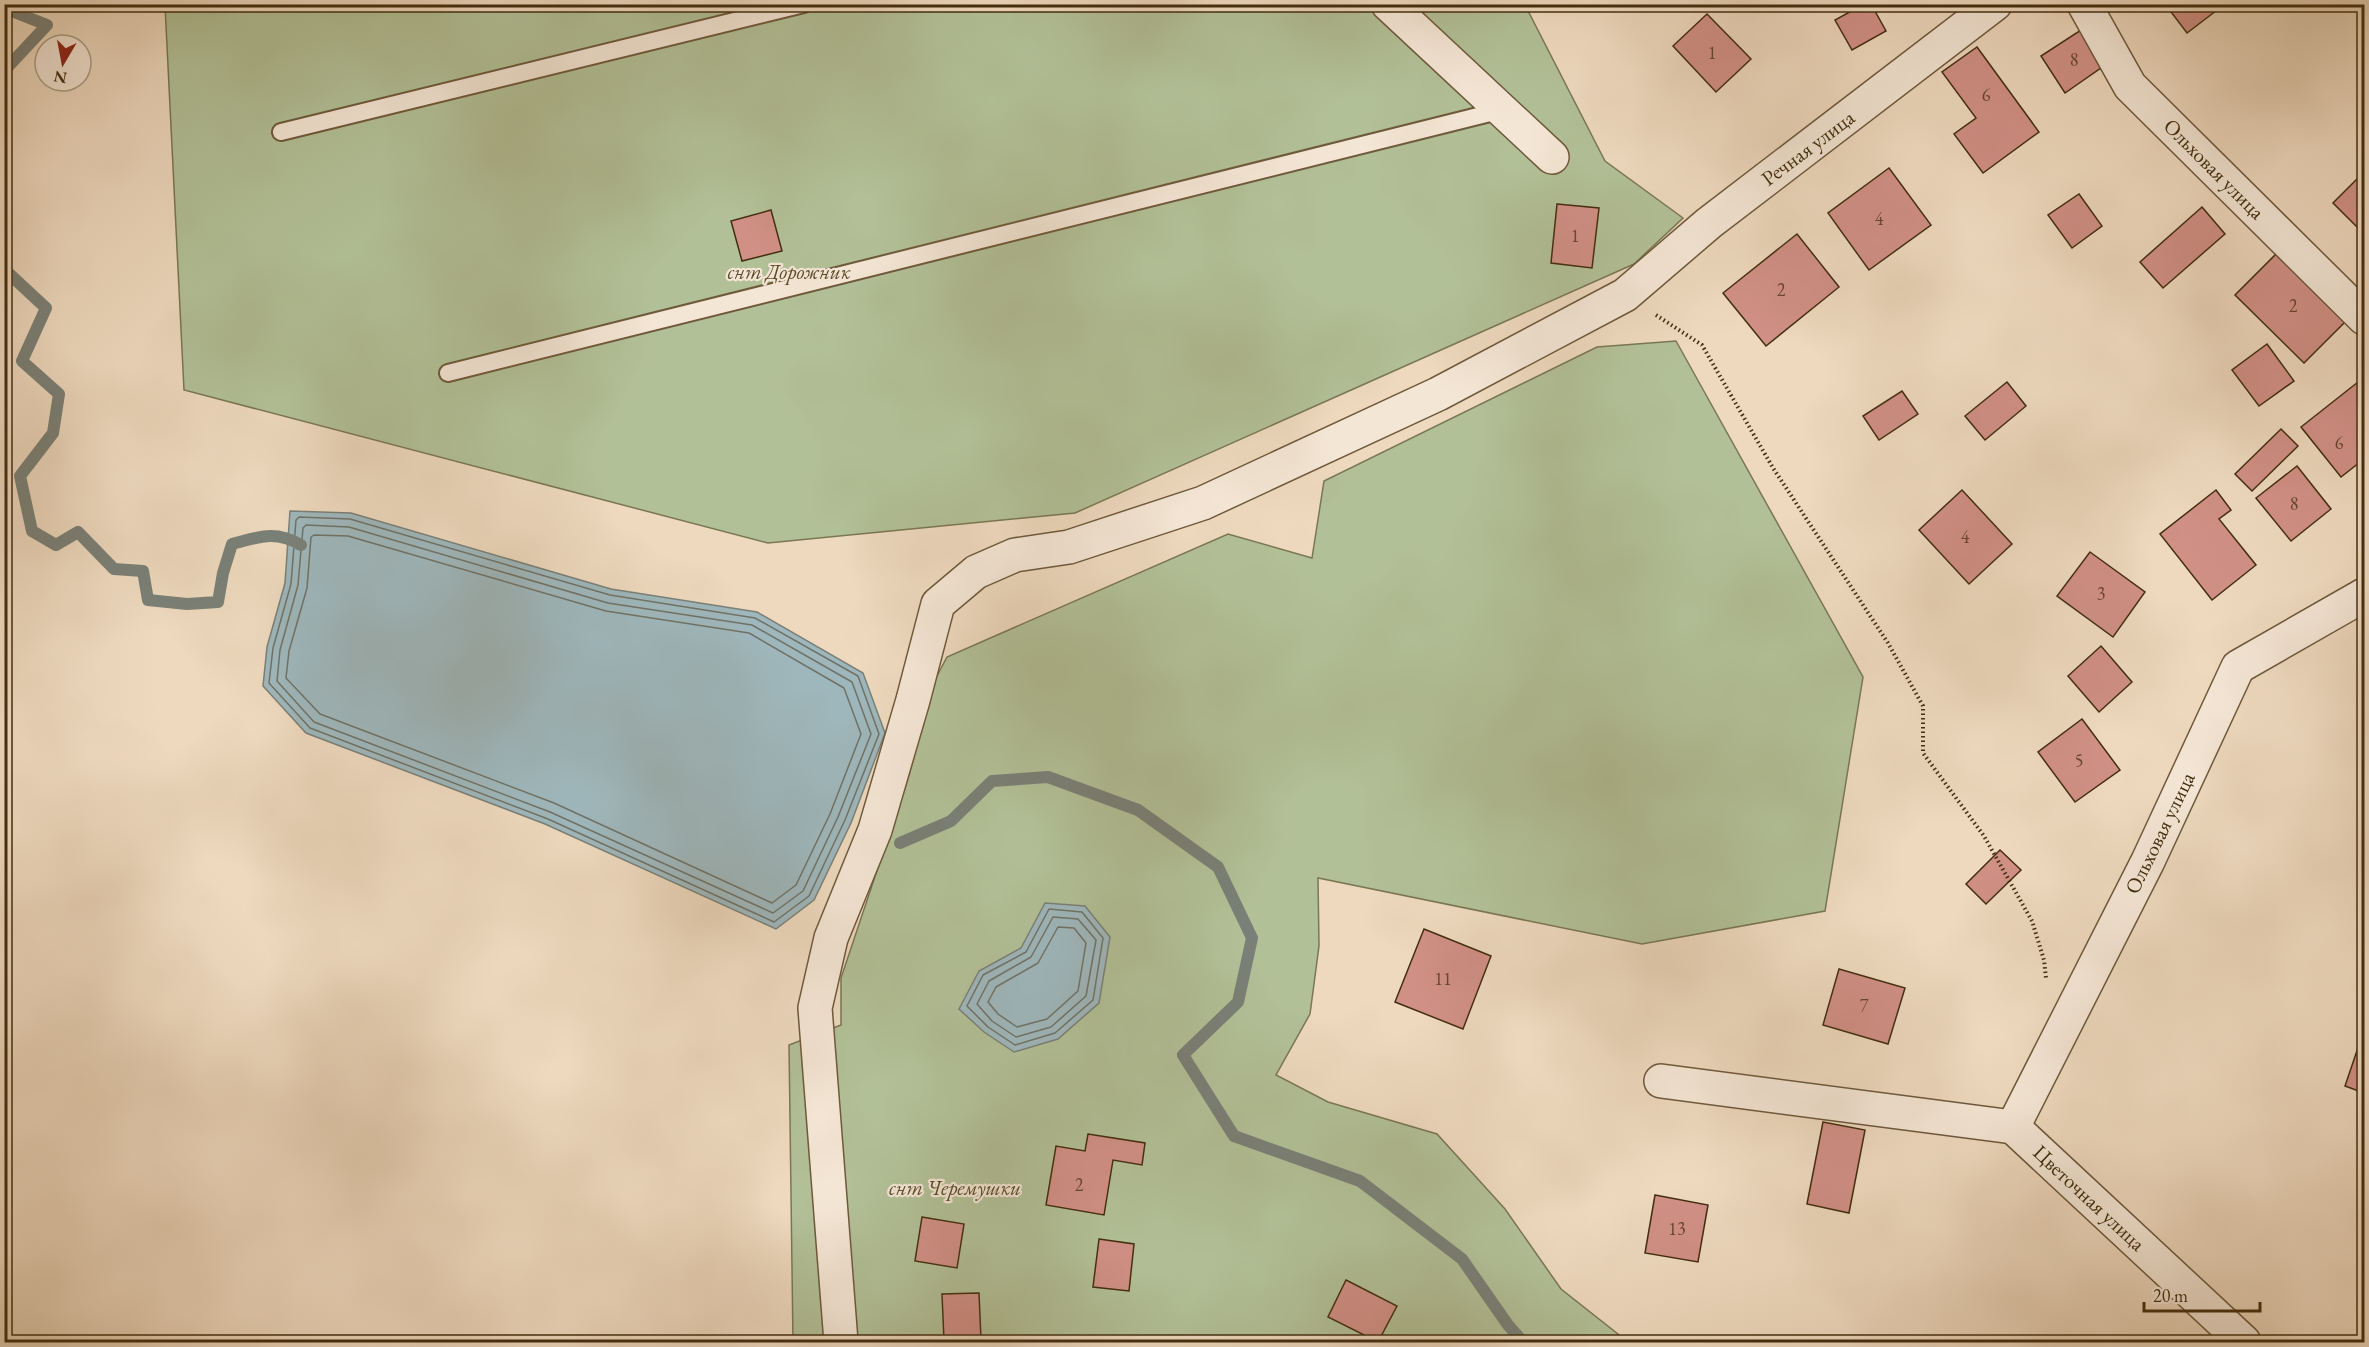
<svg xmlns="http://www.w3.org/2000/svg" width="2369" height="1347" font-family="'EB Garamond',serif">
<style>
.green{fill:#b2c097;stroke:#7a7753;stroke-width:1.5}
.water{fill:#9eb7bc;stroke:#7a8077;stroke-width:1.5}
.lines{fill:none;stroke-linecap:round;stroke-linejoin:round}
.shore{stroke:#707266;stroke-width:1.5}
.stream{stroke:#7a8077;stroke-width:12}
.building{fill:#d19086;stroke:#432e0f;stroke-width:1.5}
.service-casing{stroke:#6e593b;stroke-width:20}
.minor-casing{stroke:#6e593b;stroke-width:36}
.path{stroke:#432e0f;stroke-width:4;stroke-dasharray:1.5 3;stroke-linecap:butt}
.service{stroke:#f4e6d5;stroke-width:16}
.minor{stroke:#f4e6d5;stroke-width:33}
.labels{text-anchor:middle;stroke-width:4.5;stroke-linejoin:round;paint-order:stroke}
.number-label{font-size:18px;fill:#66462d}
.street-label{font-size:21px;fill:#432e0f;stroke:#f4e6d5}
.park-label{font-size:21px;font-style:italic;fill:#594b2a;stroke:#f4e6d5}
</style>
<rect width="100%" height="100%" fill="#eed9be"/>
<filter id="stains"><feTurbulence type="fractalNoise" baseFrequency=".00333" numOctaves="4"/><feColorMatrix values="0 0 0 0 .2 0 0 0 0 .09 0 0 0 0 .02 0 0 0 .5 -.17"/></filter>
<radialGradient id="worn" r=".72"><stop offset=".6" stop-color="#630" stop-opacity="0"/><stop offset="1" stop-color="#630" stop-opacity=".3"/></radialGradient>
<g class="green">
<polygon points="165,5 1525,5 1605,161 1683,218 1634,264 1075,513 768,543 184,390"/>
<polygon points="1676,341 1863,677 1825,911 1642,944 1318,878 1319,946 1310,1014 1276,1075 1328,1102 1437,1134 1505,1209 1561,1289 1628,1342 793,1342 789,1045 841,1025 841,978 909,775 928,693 947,657 1228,534 1312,558 1324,481 1597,347"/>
</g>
<g class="water">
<polygon points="290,511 351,513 611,589 757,612 863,673 885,733 851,823 814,900 776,929 545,824 306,733 263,686 267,647 285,583"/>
<polygon points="1045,903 1085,906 1110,937 1099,1003 1058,1039 1014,1052 984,1032 959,1009 979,971 1021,948"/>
</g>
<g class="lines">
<g class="shore">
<polygon points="299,517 350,519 610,595 755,618 858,676 879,734 845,820 809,896 774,922 548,819 310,728 269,683 273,648 291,584 296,520"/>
<polygon points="306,525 349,527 608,603 752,625 852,682 871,734 838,817 803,891 773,913 550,812 314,722 277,681 280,650 298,585 303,528"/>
<polygon points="314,535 348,536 606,611 749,633 844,688 861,734 830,814 796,885 772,903 554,803 320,714 286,678 289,651 307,588 311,537"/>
<polygon points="1049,909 1082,912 1103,938 1093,1000 1055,1033 1015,1045 988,1027 967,1006 983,975 1026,952"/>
<polygon points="1053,917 1078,919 1096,940 1086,996 1051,1027 1016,1037 992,1021 977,1004 989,981 1031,957"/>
<polygon points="1058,927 1074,928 1086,943 1078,991 1047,1019 1017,1027 998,1014 988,1002 996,987 1038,963"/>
</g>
<g class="stream">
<polyline points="4,8 47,25 4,71"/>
<path d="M4 269 46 308 22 361 59 394 53 433 20 476 32 531 56 545 78 532 114 569 143 571 148 600 187 604 218 602 223 573 232 544C259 537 275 530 301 545"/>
<polyline points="900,843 951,821 992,781 1048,777 1138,810 1218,867 1252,938 1238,1002 1183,1055 1234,1136 1360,1181 1462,1259 1508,1325 1523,1342"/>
</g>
</g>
<g class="building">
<polygon points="1864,4 1871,4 1886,31 1852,50 1835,20"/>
<polygon points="2165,4 2225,4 2187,33"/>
<polygon points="1707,14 1751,59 1716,92 1673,46"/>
<polygon points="2084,28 2108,63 2065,93 2041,56"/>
<polygon points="1977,47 2039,132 1983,173 1954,134 1976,118 1942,72"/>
<polygon points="1889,168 1931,225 1869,270 1828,213"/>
<polygon points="2364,172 2364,234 2333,203"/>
<polygon points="2079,194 2102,226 2072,248 2048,215"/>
<polygon points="1557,204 1599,208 1592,268 1551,263"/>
<polygon points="2202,207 2225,234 2163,288 2140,262"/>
<polygon points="771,210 782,251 742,261 731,221"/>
<polygon points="1797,234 1839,287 1766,346 1723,293"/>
<polygon points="2282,248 2351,316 2304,363 2235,295"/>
<polygon points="2267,344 2294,381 2259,406 2232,370"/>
<polygon points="2007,382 2026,406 1985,440 1965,416"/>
<polygon points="2358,382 2364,391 2364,459 2341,477 2301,427"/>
<polygon points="1902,391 1918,414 1879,440 1863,416"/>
<polygon points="2281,429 2298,446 2252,491 2235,474"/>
<polygon points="2297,466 2331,509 2291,541 2256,498"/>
<polygon points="1962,490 2012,544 1969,584 1919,530"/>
<polygon points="2216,490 2231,510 2219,519 2256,565 2212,600 2160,534"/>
<polygon points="2090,552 2145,592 2113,637 2057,596"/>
<polygon points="2101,646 2132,682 2099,712 2068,676"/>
<polygon points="2082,719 2120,770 2075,802 2038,752"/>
<polygon points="2000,850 2021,870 1986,904 1966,884"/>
<polygon points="1424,929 1491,956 1463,1029 1395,1002"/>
<polygon points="1839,969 1905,988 1888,1044 1823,1025"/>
<polygon points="2364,1030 2364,1093 2345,1086"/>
<polygon points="1823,1122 1865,1130 1849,1213 1807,1204"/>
<polygon points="1088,1134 1145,1143 1142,1165 1113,1160 1104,1215 1046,1205 1056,1146 1085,1151"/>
<polygon points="1655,1195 1708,1205 1698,1262 1645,1253"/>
<polygon points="922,1217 964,1224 957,1268 915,1261"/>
<polygon points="1099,1239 1134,1244 1129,1291 1093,1287"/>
<polygon points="1346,1280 1397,1306 1378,1342 1328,1317"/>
<polygon points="979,1293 981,1340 944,1341 942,1294"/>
<polygon points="2364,1323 2364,1342 2357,1342"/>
</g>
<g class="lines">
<defs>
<g id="service">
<polyline points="281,132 804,4"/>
<polyline points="448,373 1502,110"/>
</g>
<g id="minor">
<polyline points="1388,4 1552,157"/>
<polyline points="2084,4 2130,86 2364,318"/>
<polyline points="1661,1081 2013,1127"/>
<polyline points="2013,1127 2148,861 2238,667 2364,595"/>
<polyline points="2013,1127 2244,1342"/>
<polyline points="841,1342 815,1008 831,938 875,830 913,700 938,604 976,572 1015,555 1069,547 1203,503 1438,394 1625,295 1709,223 1995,4"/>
</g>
</defs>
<use href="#service" class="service-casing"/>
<use href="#minor" class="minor-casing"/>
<polyline class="path" points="1656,315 1702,345 1773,468 1888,643 1923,706 1923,753 1984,836 2032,921 2044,960 2046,978"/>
<use href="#service" class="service"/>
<use href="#minor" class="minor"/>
</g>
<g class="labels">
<g class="number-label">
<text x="1712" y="59">1</text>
<text x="2074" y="66">8</text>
<text x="1986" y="101">6</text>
<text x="1879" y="225">4</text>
<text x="1575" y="242">1</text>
<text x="1781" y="296">2</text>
<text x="2293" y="312">2</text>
<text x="2339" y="449">6</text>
<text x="2294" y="510">8</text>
<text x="1965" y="543">4</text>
<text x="2101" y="600">3</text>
<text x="2079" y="767">5</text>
<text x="1443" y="985">11</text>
<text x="1864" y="1012">7</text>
<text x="1079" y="1191">2</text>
<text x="1677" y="1235">13</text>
</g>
<g class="street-label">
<text transform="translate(1808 148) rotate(-37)" y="7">Речная улица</text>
<text transform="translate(2214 169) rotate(45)" y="7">Ольховая улица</text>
<text transform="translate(2160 833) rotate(-64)" y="7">Ольховая улица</text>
<text transform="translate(2089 1198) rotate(43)" y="7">Цветочная улица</text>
</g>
<g class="park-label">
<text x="789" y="279">снт Дорожник</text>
<text x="955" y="1195">снт Черемушки</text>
</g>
</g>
<rect width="2369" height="1347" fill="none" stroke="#eed9be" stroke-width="24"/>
<rect x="6" y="6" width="2357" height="1335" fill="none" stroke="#432e0f" stroke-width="3"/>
<rect x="12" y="12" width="2345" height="1323" fill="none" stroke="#432e0f" stroke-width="1.5"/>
<g transform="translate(63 63) rotate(190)"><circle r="28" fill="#f4e6d5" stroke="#ad9c86" stroke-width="1.5"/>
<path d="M0-4.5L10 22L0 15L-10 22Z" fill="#8f2418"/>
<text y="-9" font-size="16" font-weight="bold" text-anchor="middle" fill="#432e0f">N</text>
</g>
<path d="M2144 1302v9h116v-9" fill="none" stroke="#432e0f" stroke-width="3"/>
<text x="2153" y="1302" font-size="18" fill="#432e0f" stroke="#f4e6d5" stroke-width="4.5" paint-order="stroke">20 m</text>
<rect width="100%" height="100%" filter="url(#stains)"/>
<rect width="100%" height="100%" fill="url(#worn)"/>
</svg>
